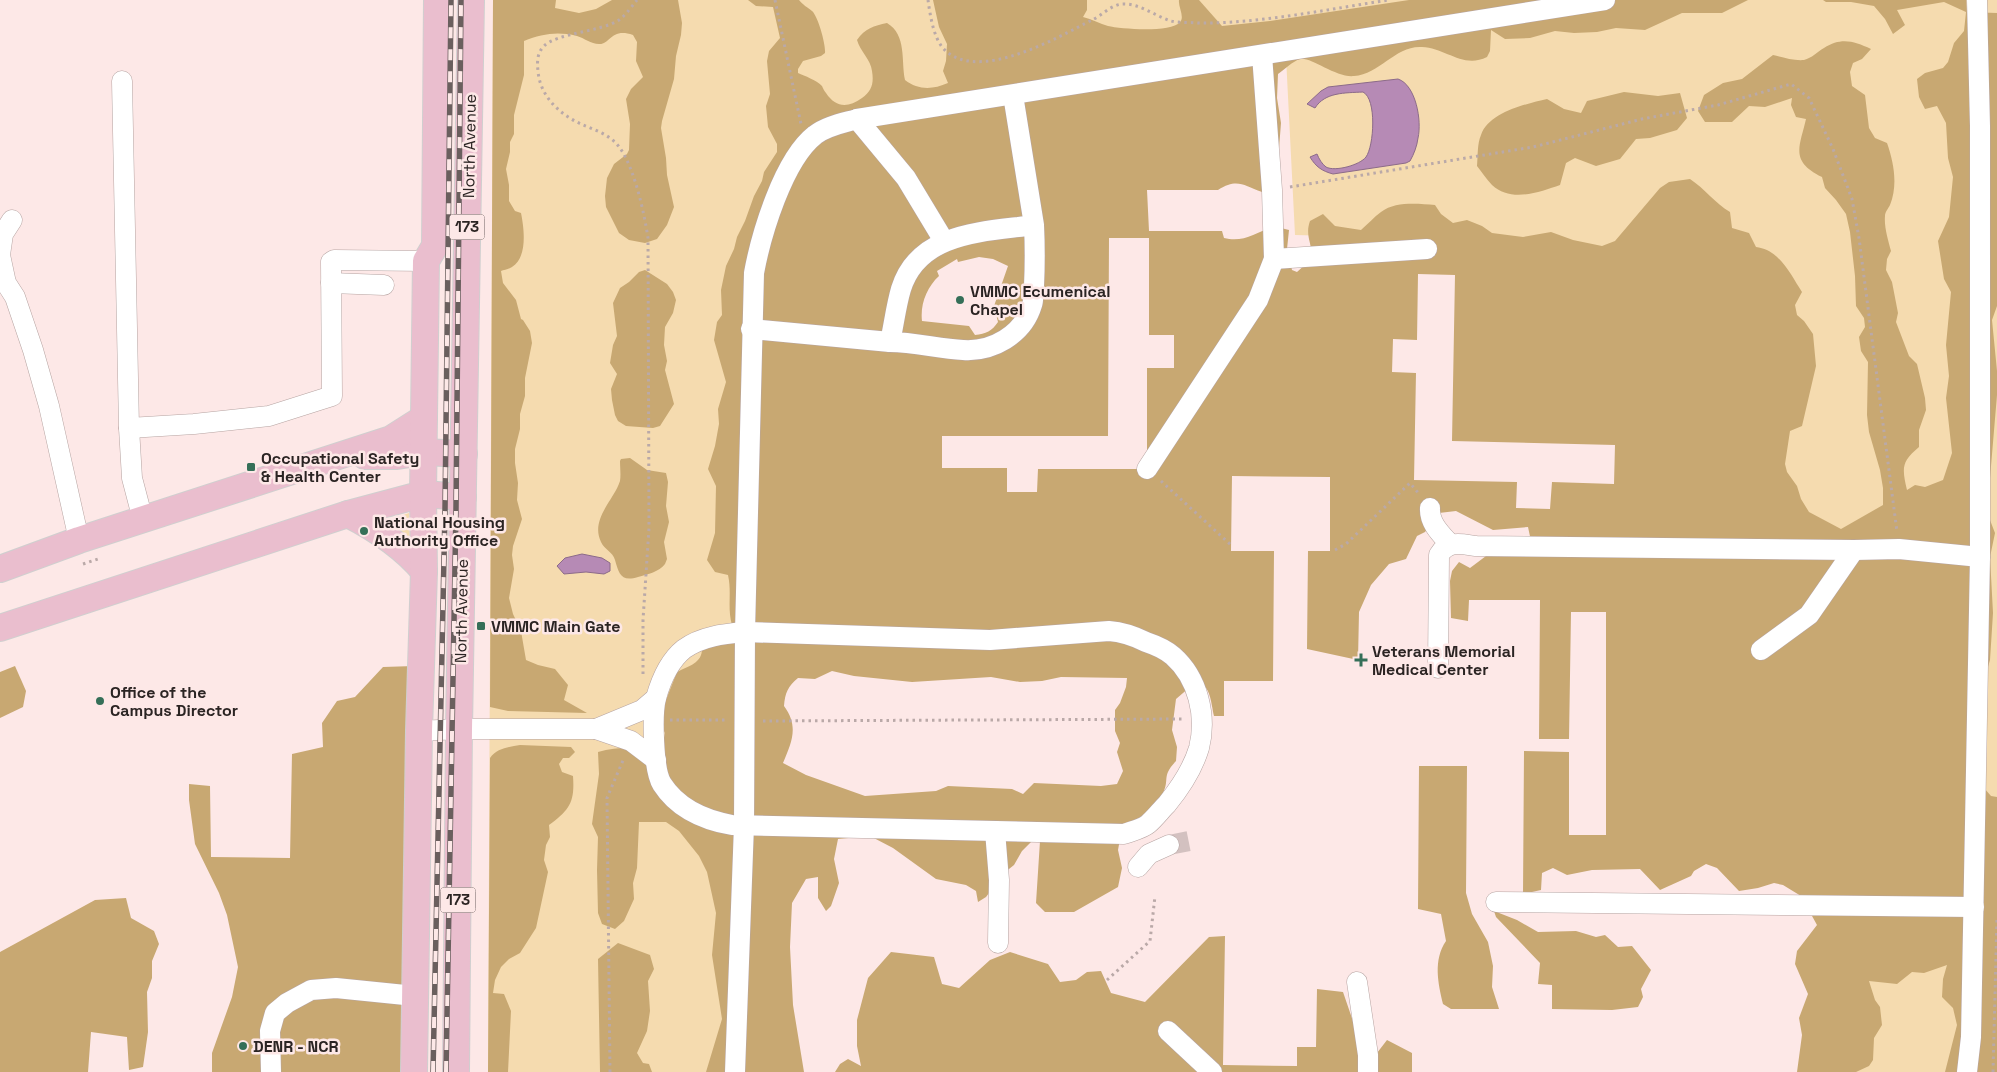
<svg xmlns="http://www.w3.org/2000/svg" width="1997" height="1072" font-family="'Space Grotesk',sans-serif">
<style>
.green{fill:#f5dbaf}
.forest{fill:#c8a872;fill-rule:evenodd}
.water{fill:#b68ab5;stroke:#8c6b89}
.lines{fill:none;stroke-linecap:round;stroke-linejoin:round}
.minor-tunnel{stroke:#d3c1c0;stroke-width:20;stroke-dasharray:20 10;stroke-linecap:butt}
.minor-casing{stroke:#b6a4a2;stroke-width:21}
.major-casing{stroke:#d0cfcf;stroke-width:28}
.path{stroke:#baa9a8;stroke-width:3;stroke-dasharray:2.5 4;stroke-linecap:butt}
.minor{stroke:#fff;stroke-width:20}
.major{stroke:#eabece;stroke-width:26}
.rail-casing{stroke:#6a5f5e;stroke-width:5.5}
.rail{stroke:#fde8e7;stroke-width:4;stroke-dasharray:11;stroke-linecap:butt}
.poi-dot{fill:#356f58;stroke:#fde8e7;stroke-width:2}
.labels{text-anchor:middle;stroke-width:5;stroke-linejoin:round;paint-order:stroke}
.shield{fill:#fde8e7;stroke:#6a5f5e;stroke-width:1}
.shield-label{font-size:15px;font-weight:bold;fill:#2b2423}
.street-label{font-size:16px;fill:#2b2423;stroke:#fde8e7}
.poi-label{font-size:16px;font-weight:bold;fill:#2b2423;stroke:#fde8e7;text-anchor:start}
</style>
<rect width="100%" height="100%" fill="#fde8e7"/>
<g class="green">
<polygon points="493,0 1997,0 1997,1072 1811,1072 1817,925 1764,549 1557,242 1295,235 1286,57 817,150 752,1072 488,1072"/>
<polygon points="409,513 410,545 385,521"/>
</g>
<g class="forest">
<path d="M493 0H556L555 8 579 13 596 9 612 0H678L682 23 681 35 676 56 674 79 662 121 661 128 666 158 667 175 674 207 667 225 657 239 645 243 629 240 619 233 606 207 605 196 607 178 614 164 627 154 629 150 630 124 626 99 631 89 643 77 636 61 637 42 633 35C611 27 610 45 599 44 591 44 584 38 577 36 557 31 542 34 524 41V75L514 115V134L510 142V152L506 169 509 185V201L515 211 521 213C524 228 528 257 512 267 509 269 504 270 501 271L503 283 516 300 521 319 523 320 530 331 532 343 525 378V396L520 414V429L515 449V463L518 483 517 500 522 519 513 546 512 555 514 569 509 598 513 614 521 631 526 660 538 665 555 669 568 685 564 700 587 713 508 711 490 707Z"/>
<path d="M748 0H799C803 5 807 7 812 11 818 16 826 45 825 53L821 56 803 61 798 69V73C805 76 816 80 822 86 823 88 824 91 826 93 836 108 848 108 862 98 872 91 874 83 872 71 871 60 860 51 857 40 865 28 874 26 887 23 907 35 901 61 905 80 918 90 932 90 948 83L943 71 946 61 947 44 939 27 933 0H1087V10L1083 17C1092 19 1100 24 1108 26 1121 29 1171 33 1180 22 1185 17 1178 7 1179 0H1199L1222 26 1270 21 1409 0H1748L1722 13H1682L1645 30 1616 28 1597 32 1574 33 1555 31 1530 38 1505 39 1491 30 1490 51 1487 57C1463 69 1446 48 1422 47 1396 45 1380 74 1354 76 1336 78 1310 56 1300 59 1293 61 1284 70 1278 74L1277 98 1281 123 1277 174 1262 192C1243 185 1237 178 1218 190H1147L1149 231H1222L1224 238C1243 243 1256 233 1273 226L1289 230 1287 249 1292 270 1297 272C1324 250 1302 243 1310 221L1323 214 1335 226 1361 230C1368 224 1374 217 1381 212 1396 201 1418 204 1435 205L1441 214 1453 223 1467 220 1482 226 1492 233 1523 237 1551 232 1573 240 1602 246 1615 241 1660 188 1669 182 1690 179C1705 189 1715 203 1730 212L1732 228 1749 233 1756 247C1780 250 1790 274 1802 292L1795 305 1797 315 1804 321 1813 334 1816 366 1802 426 1790 431 1785 464 1787 472 1797 486 1801 499 1809 512 1841 529 1883 505V488L1880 470 1869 432 1867 415 1868 362 1861 351 1859 337 1865 327 1864 318 1856 306 1855 276 1850 232 1846 214 1836 200 1825 188 1822 177C1789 161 1800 146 1806 119L1796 117 1791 105 1792 98 1765 107 1749 106 1732 122H1705L1698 111 1704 95 1723 83 1742 79 1773 55C1782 57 1794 61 1804 60 1812 58 1817 52 1824 48 1841 37 1854 41 1871 49L1862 59 1853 63 1850 72 1852 86 1865 95 1869 128 1875 138 1887 143C1894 163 1898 185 1890 205 1888 209 1885 212 1885 216 1884 227 1888 240 1891 251L1887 259 1886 270 1892 282 1898 313 1896 322 1909 356 1917 364 1925 398 1926 410 1919 430V447C1901 462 1902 468 1907 490L1915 485 1925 487 1943 480 1952 453 1946 398 1949 376 1946 345 1951 292 1944 279 1938 241 1949 217 1953 177 1948 158 1946 123 1937 106 1925 109 1919 97 1917 79 1925 73 1943 68 1948 62 1954 43 1964 31 1966 12 1944 2 1897 10 1905 25 1893 34 1885 19 1874 6 1851 2H1826L1823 0H1966L1967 12 1997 13V306L1992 320 1997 371V395L1990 478 1983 502 1995 533 1990 557 1993 613 1990 660 1982 687 1970 772 1991 796 1997 797V1072H1945L1957 1025 1953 1008 1942 997 1943 979 1947 965 1924 973 1912 972 1897 984 1869 981 1875 1000 1880 1007 1882 1025 1874 1038 1873 1060 1869 1066 1856 1072H1797L1802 1035 1799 1018 1808 994 1795 964 1797 951 1817 925 1801 896 1783 885 1774 883 1758 888 1739 891 1717 868 1706 864 1694 871 1691 876 1660 890 1640 869 1592 870 1567 875 1553 868 1542 873 1541 890 1523 894 1524 751 1569 752V835H1606V612H1571L1569 739H1539L1540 600H1469L1468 621 1451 618 1450 581 1452 571 1459 562 1470 568 1490 553 1531 541 1528 527 1493 530 1456 511 1439 513 1425 532 1417 536 1406 559 1389 564 1371 585 1359 612 1358 660 1307 649 1308 551H1330V477L1232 476 1231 551H1274L1273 681H1224V716H1214C1211 703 1211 686 1197 681L1176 699 1172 730 1177 747 1176 761C1161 777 1170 779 1163 793 1156 808 1136 821 1122 828L1118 850 1122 868 1118 887 1074 912H1045L1036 903 1040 841 1033 840 1022 851 1014 865 1004 873 986 897 978 902 976 891 966 885 936 879 893 848 870 836 838 839 834 859 839 883 831 906 826 911 818 898V877L806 879 792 903 790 947 793 1005 804 1072H706L722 1019 712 955 716 913 707 872 699 856 679 831 666 822H639L637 868 633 883 634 899 624 921 615 929 602 924 598 913 597 870 598 837 592 824 599 774 598 752C619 746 640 748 662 747L665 733 662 727 664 705 677 672C689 666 702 663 702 649L732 625C727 607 732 593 728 575L715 572 707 560 715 533 716 486 708 469 715 446 719 424 718 409 726 382 714 340 717 322 722 315 721 290 726 266 734 249 737 237 745 221 754 196 762 181 764 172 777 152V144L768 127 766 106 770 94 767 61 769 51 780 38 773 7 756 6ZM1109 238H1149V335H1174V368H1147V469H1038L1037 492H1007V468H942V436H1108ZM979 257 993 259 1008 266 994 306 998 322C992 331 986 334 975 335L969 326 922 321C920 304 927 287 939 276L937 271 957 259 958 262ZM1418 274 1455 275 1452 441 1615 445 1614 484 1552 482 1550 509 1516 508 1517 482 1414 480 1416 373 1392 372 1393 339 1417 340ZM832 671 854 676 912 682 991 677 1020 682 1042 681 1061 677 1127 678 1126 687 1120 703 1115 710V731L1120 743 1117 752 1123 771 1117 784 1101 786 1034 783 1023 794 1012 789 948 786 936 791 865 796 806 775 783 763C792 742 799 726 784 706 785 693 788 686 798 678L815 679Z"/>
<path d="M1624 92 1658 96 1680 93 1687 118 1677 130 1650 138 1636 139 1620 159 1596 166 1575 158 1566 163 1560 185C1540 192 1511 203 1492 185 1486 179 1482 172 1477 166 1478 156 1477 144 1481 135 1489 112 1526 104 1547 99L1564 109 1581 113 1587 101Z"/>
<polygon points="645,270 667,284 673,292 676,300 673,313 665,327 664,345 667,361 665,370 674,404 660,426 653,428 626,426 618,421 615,415 612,400 611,389 617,374 610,363 613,345 617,336 613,303 620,288 629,282 639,272"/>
<path d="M630 458 647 470 666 473 668 482 666 506 669 522 664 542 667 559 665 564C659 572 648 574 638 577 621 582 619 574 615 560 613 552 604 549 601 542 590 519 614 500 620 481 621 475 620 467 620 461L621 459Z"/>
<polygon points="15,666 26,691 23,707 0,718 0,672"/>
<polygon points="414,666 404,1072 212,1072 212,1053 232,997 238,967 227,915 219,893 195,844 189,800 189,784 210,786 211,857 290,858 292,754 323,747 322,723 337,701 355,697 383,667"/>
<path d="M520 745 571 747 575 752 569 758H563L559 764 562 772 573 776C575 803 569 810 549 825L550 837 546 845 544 860 548 872 536 928 520 953 509 959 501 967 495 980 493 993 504 994 511 1011 508 1072H488L490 758C497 748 509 747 520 745Z"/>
<path d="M1419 766H1467L1466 893 1472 914 1488 942 1493 966 1492 987 1499 1009H1451L1443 1004C1438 983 1433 960 1446 941L1441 914 1418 909Z"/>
<polygon points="126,898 131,918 154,931 159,944 152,961 152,978 147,992 148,1032 143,1067 129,1070 127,1037 91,1032 88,1072 0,1072 0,952 95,900"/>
<polygon points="1494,911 1517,920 1538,932 1576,931 1596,937 1605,935 1618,947 1632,946 1651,970 1641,989 1643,997 1638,1007 1612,1010 1552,1009 1552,985 1538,984 1540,963 1496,917"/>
<polygon points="1225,936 1223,1065 1297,1066 1297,1047 1316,1047 1317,989 1343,992 1356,1030 1377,1053 1387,1040 1412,1053 1412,1072 835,1072 840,1064 848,1059 861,1066 857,1046 857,1020 868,978 891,952 934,957 942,984 959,988 990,960 1010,952 1048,964 1060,982 1076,980 1087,972 1101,971 1111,993 1145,1002 1209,937"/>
<polygon points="618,943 650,955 654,969 648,981 650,1011 647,1031 637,1053 643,1063 649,1064 652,1072 600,1072 598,959"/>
</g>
<g class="water">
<path d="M1398 79C1416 85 1422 121 1418 138 1417 146 1414 154 1410 161L1406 163 1333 174C1322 171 1316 167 1310 157L1317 154C1319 159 1322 164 1326 167 1335 172 1360 165 1366 157 1374 146 1377 99 1363 92 1345 93 1325 92 1315 108L1307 104 1321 91 1328 87Z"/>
<polygon points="582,554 602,558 610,563 610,571 604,574 586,572 564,574 557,566 565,558"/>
</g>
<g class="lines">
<polyline class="minor-tunnel" points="1169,845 1189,841"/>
<defs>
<g id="minor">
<polyline points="122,81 129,428 132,478 143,520"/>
<path d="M1013 95 1034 225C985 232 919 231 901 289 896 306 894 324 890 342 915 342 939 349 963 350 992 352 1023 335 1032 305 1034 300 1033 292 1034 286 1035 265 1035 246 1034 225"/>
<polyline points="857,119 906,178 944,241"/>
<polyline points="12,220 3,234 0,255 6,283 15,297 33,350 49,406 79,540"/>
<polyline points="1274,259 1427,249"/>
<polyline points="331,283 384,285"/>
<polyline points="751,329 890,342"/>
<polyline points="129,428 194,424 269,416 332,396 331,262 334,260 426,261"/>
<polyline points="1147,469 1258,300 1274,259 1272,190 1262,55"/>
<path d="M1430 508C1429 523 1441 534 1450 544"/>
<path d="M1109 631C1123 632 1134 636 1146 642 1155 645 1165 649 1173 656 1198 678 1207 716 1199 748 1193 768 1180 788 1167 804 1161 810 1155 818 1148 824 1142 829 1132 831 1124 834L732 825C704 820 678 809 662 784 653 770 652 714 656 698 661 680 669 661 684 649 702 636 724 634 745 632L990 640Z"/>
<polyline points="1761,650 1809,615 1854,550"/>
<path d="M1438 668 1439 555C1448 540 1461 544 1476 546L1854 550 1899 549 1980 557"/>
<polyline points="596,729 642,710 656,698"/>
<polyline points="419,731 459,729 596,729 631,741 656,760"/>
<polyline points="995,831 999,880 998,943"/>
<polyline points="1138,867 1149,854 1169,845"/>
<polyline points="1496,902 1974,907"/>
<polyline points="1357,982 1368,1055 1368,1072"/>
<polyline points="1168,1031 1212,1072"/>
<polyline points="271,1072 270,1031 275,1013 287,1003 311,990 336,988 415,996"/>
<path d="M735 1072 744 825 745 632 754 273C761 235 783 160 815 135 826 126 843 123 857 119L1605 0"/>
<polyline points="1967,1072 1971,1037 1980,557 1980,126 1977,0"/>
</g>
<g id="major">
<polyline points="365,456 397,456 423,452 464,454"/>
<path d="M348 514C377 529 403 546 424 571"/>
<polyline points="0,569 79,540 391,439 424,418"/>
<polyline points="0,628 348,514 423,494 463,497"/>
<polyline points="414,1072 419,731 424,571 423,494 426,261 435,246 437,0"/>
<polyline points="456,1072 459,729 471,0"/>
</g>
</defs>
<use href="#minor" class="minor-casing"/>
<use href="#major" class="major-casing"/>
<g class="path">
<path d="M637 0C632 6 626 15 619 20 600 32 557 33 544 46 537 53 537 62 538 71 540 96 559 114 581 124 595 130 611 135 620 148 635 170 644 212 648 238L649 528 643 620V675"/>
<polyline points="775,0 801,124"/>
<path d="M928 0C930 14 933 35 942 47 975 86 1058 37 1092 20 1101 16 1111 5 1122 4 1139 3 1155 16 1171 21 1179 23 1189 22 1198 23 1258 24 1329 9 1389 0"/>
<polyline points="1290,187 1533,147 1642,119 1718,105 1791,84 1809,98 1833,149 1852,199 1859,238 1897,532"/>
<polyline points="1161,481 1231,545"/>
<polyline points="1335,550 1346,544 1410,483 1420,495"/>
<polyline points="83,564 101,558"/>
<polyline points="670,720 727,720"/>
<polyline points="763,721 1184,719"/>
<polyline points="1107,980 1150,941 1155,896"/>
<polyline points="610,1072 607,798 624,758"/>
<polyline points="1993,1072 1997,917"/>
</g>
<use href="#minor" class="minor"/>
<use href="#major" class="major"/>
<defs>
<g id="rail">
<polyline points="433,1072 445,511 451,0"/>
<polyline points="446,1072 456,509 461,0"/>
</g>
</defs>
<use href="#rail" class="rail-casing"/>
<use href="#rail" class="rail"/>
</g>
<g class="poi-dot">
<circle cx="960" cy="300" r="5"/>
<rect x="246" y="462" width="10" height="10" rx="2.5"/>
<circle cx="364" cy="531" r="5"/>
<rect x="476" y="621" width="10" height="10" rx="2.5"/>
<path d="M1358.5 652.5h5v5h5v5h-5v5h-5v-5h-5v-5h5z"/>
<circle cx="100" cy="701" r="5"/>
<circle cx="243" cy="1046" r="5"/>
</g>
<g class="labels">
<g class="shield">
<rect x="449.5" y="214.5" width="35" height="25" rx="4"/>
<rect x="440.5" y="887.5" width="35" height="25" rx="4"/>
</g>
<g class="shield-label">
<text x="467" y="232">173</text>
<text x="458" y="905">173</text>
</g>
<g class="street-label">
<text transform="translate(469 146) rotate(-89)" y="6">North Avenue</text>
<text transform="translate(461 611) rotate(-89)" y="6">North Avenue</text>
</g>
<g class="poi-label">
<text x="970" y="297">VMMC Ecumenical<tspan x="970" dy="18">Chapel</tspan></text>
<text x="261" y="464">Occupational Safety<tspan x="261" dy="18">&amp; Health Center</tspan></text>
<text x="374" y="528">National Housing<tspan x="374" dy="18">Authority Office</tspan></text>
<text x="491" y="632">VMMC Main Gate</text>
<text x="1372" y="657">Veterans Memorial<tspan x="1372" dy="18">Medical Center</tspan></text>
<text x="110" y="698">Office of the<tspan x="110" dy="18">Campus Director</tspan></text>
<text x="253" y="1052">DENR - NCR</text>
</g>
</g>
</svg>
